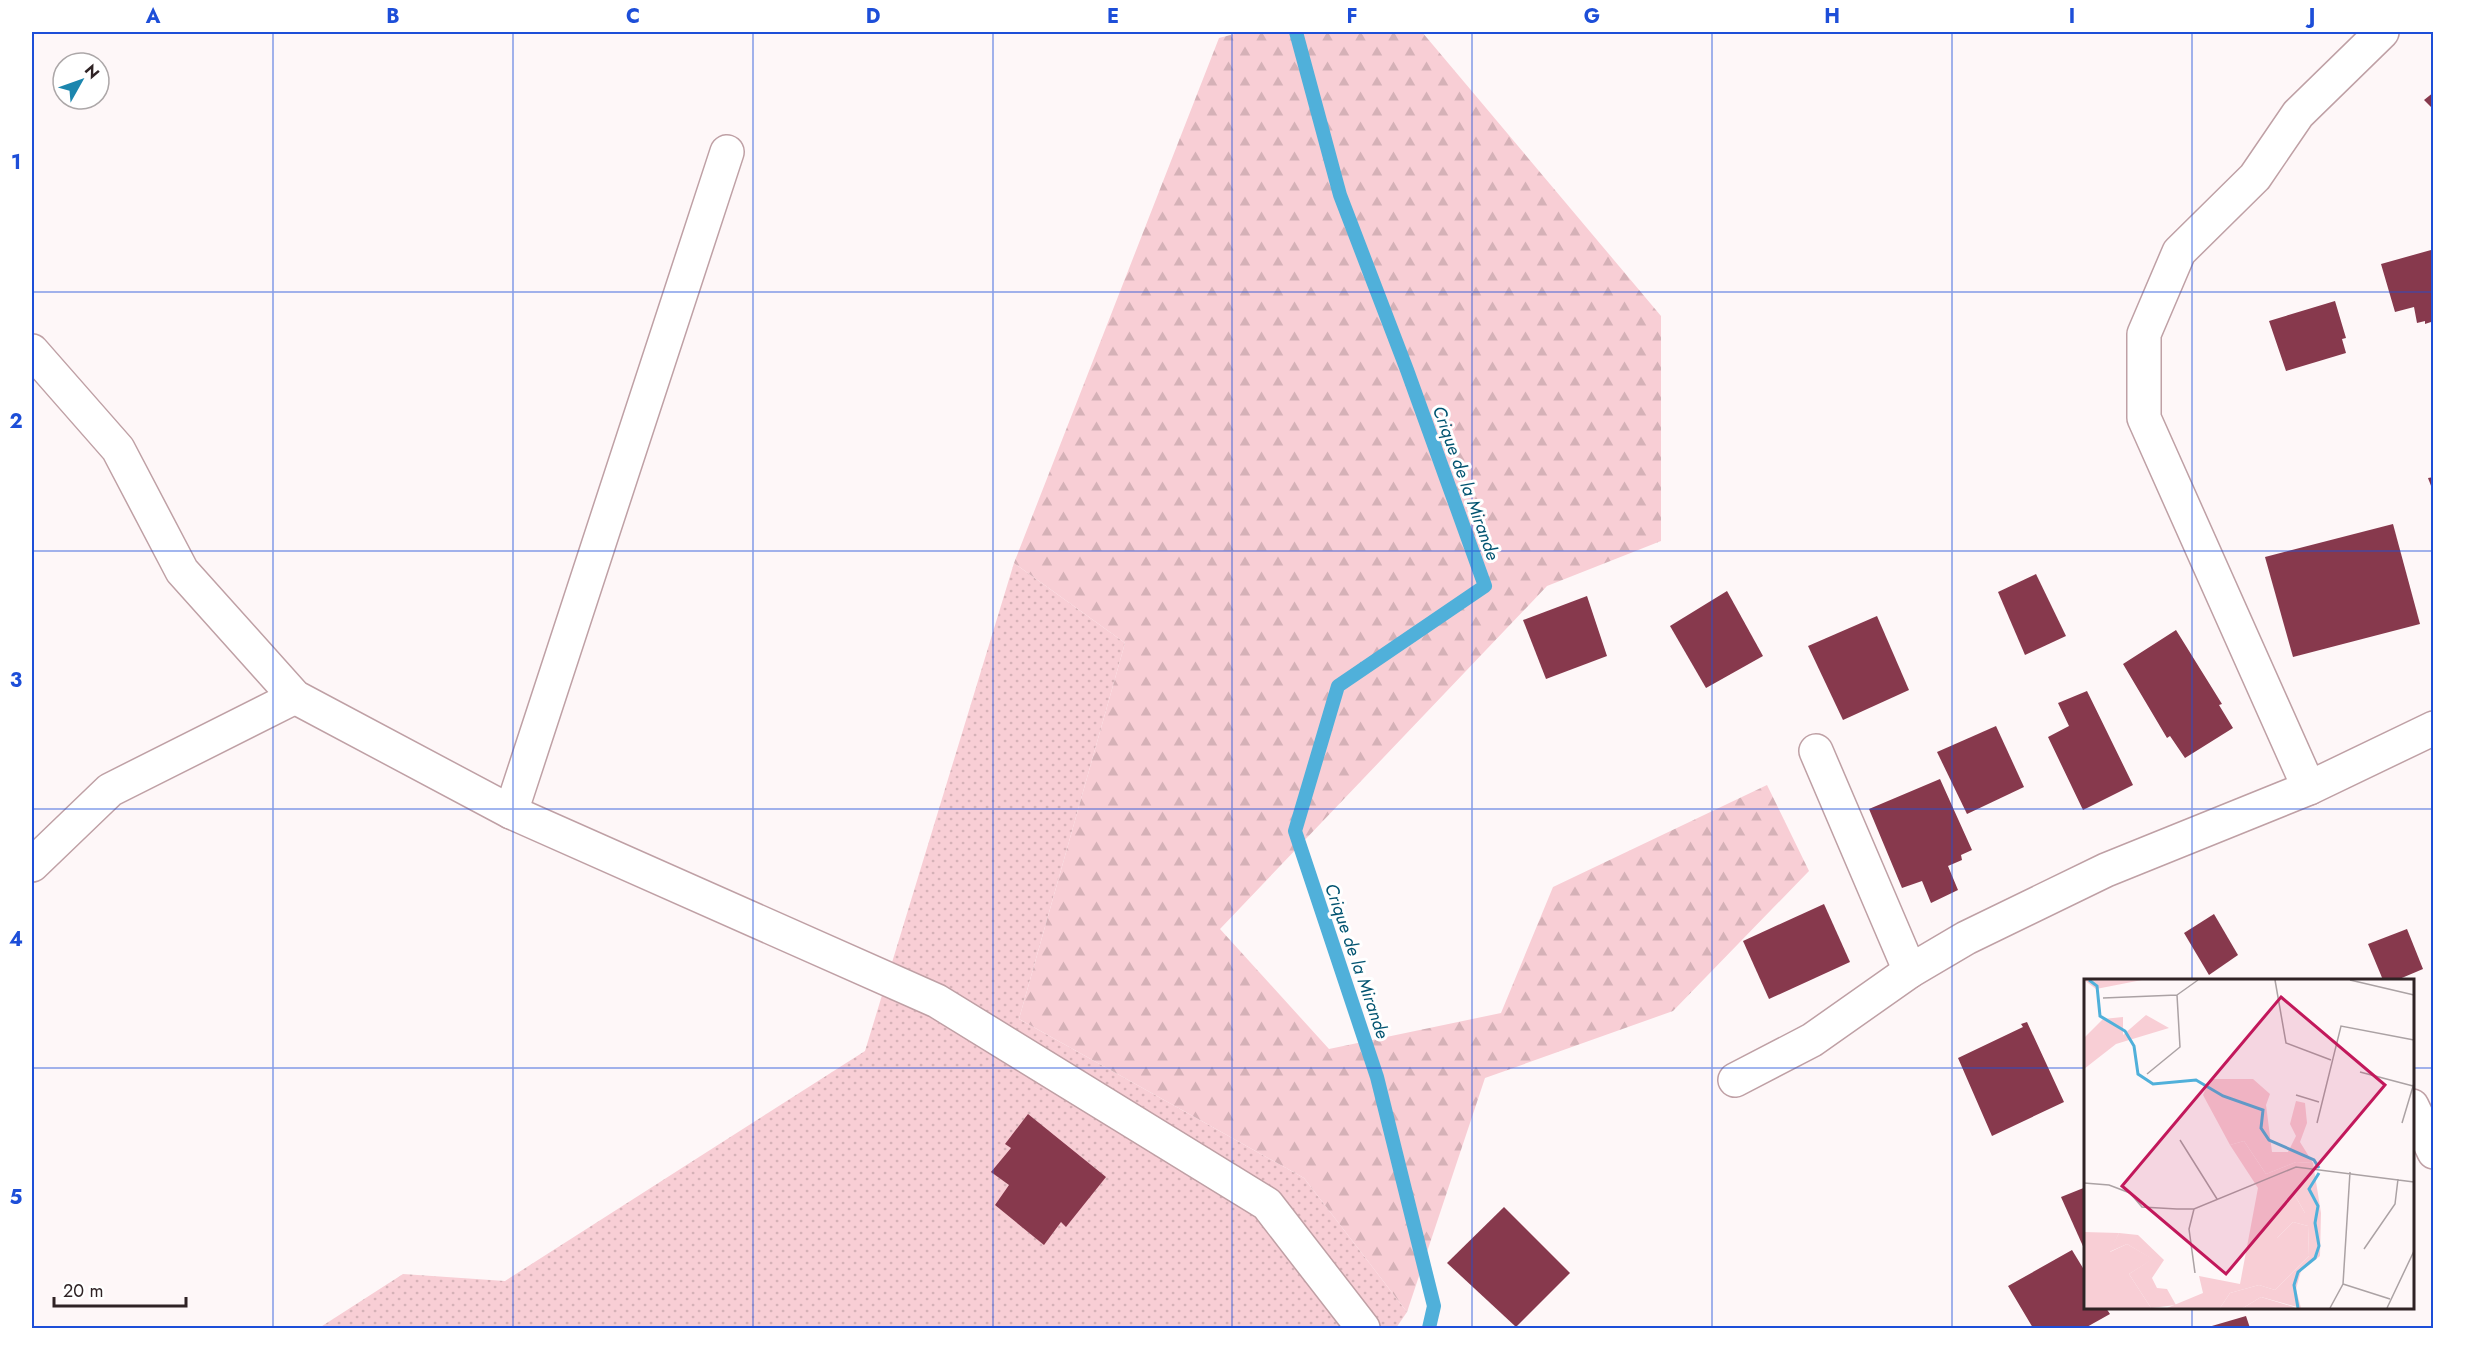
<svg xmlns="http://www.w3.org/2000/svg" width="2465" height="1360" font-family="Jost,sans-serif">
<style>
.green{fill:url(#green-dots)}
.forest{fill:url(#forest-firs)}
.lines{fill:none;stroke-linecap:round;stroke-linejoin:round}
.stream{stroke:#50b0da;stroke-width:14}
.building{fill:#87394d}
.minor-casing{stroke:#bfa0a5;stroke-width:36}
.minor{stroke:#fff;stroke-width:33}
.grid{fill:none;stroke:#1d4ed8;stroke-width:1.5;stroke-opacity:0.55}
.labels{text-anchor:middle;stroke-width:6;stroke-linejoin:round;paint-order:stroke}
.water-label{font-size:18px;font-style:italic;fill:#005370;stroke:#fff}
.inset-river{fill:none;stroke:#50b0da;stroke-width:3}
.inset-road{fill:none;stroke:#aba2a4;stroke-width:1.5}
.view{fill:#c2185b;fill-opacity:0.15;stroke:#c2185b;stroke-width:3}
.inset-edge{fill:none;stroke:#2f2325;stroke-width:3}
.neatline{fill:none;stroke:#1d4ed8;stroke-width:2}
.grid-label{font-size:20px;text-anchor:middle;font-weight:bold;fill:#1d4ed8}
</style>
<defs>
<pattern id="green-dots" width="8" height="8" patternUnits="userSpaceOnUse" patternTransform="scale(1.5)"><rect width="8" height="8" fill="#f8ced5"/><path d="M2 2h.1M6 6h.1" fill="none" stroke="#d5b1b7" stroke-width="1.8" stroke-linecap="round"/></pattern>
<pattern id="forest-firs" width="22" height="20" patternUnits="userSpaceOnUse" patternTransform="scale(1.5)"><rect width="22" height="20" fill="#f8ced5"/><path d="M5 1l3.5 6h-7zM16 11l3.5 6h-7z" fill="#d5b1b7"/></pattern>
</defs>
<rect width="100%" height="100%" fill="#fef7f8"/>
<polygon class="green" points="1014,563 1125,643 1019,1019 1304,1178 1407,1312 1396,1328 319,1328 403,1274 505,1281 865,1051"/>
<polygon class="forest" points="1242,32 1422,32 1661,316 1661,541 1547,586 1220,929 1329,1049 1501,1013 1553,887 1767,785 1809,871 1673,1011 1485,1078 1407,1312 1304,1178 1019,1019 1125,643 1014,563 1219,38"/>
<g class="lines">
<polyline class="stream" points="1296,32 1340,195 1407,370 1485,586 1338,686 1295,831 1377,1077 1434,1306 1429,1328"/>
</g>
<g class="building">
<polygon points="2434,92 2434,110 2424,100"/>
<polygon points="2431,250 2434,257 2434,321 2425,324 2425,321 2417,323 2414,307 2395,312 2381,264"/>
<polygon points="2335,301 2346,338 2342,339 2346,353 2286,371 2269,321"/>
<polygon points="2434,477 2434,491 2433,491 2428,478"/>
<polygon points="2393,524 2420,624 2293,657 2265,557"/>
<polygon points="2036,574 2066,636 2025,655 1998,592"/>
<polygon points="1727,591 1763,656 1706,688 1670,626"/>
<polygon points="1587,596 1607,656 1546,679 1523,620"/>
<polygon points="1877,616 1909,690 1843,720 1808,646"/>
<polygon points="2176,630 2222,704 2219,705 2233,728 2185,758 2170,736 2167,738 2123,664"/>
<polygon points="2087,691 2133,785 2083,810 2048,737 2069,726 2058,703"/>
<polygon points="1996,726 2024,787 1967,814 1937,752"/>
<polygon points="1940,779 1972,850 1961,855 1962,860 1948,866 1958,890 1931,903 1922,881 1902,888 1869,809"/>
<polygon points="1824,904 1850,962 1769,999 1743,941"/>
<polygon points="2214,914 2238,955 2209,975 2184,933"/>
<polygon points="2407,929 2423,969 2397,980 2383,980 2368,944"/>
<polygon points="2027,1022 2064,1102 1992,1136 1958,1058 2023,1027 2021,1024"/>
<polygon points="1028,1114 1106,1177 1066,1227 1061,1222 1044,1245 995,1205 1009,1185 991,1172 1011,1148 1005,1144"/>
<polygon points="2086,1187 2086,1253 2061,1197"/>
<polygon points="1504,1207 1570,1273 1516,1327 1447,1263"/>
<polygon points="2072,1250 2086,1273 2086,1308 2106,1308 2110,1314 2085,1328 2033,1328 2008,1286"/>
<polygon points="2246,1316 2250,1328 2205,1328"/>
</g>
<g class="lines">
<defs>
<g id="minor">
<polyline points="32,351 118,449 182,571 295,697 511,812 937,1001 1267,1204 1363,1328"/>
<polyline points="1816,751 1910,971"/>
<polyline points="2309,788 2144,418 2144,334 2179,252 2255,177 2298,114 2382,32"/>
<polyline points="511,812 727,152"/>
<polyline points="32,865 110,790 295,697"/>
<polyline points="1735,1080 1812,1040 1910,971 1966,938 2106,870 2309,788 2434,728"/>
<polyline points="2412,1106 2434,1152"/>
</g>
</defs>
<use href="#minor" class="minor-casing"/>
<use href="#minor" class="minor"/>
</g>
<path class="grid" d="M273 32V1328M513 32V1328M753 32V1328M993 32V1328M1232 32V1328M1472 32V1328M1712 32V1328M1952 32V1328M2192 32V980M32 292H2434M32 551H2434M32 809H2434M32 1068H2086M2412 1068H2434M2192 1308V1328"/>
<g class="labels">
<g class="water-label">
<text transform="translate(1466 483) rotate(70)" y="6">Crique de la Mirande</text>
<text transform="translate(1357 961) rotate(71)" y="6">Crique de la Mirande</text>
</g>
</g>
<g transform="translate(2084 979)">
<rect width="330" height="330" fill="#fef7f8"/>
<path d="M62 36 85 49 32 65 0 90V59L19 40 39 38V56ZM160 162 182 195 212 183 229 184 237 234H221L209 213 193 259 209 243 224 247 225 277 191 311 175 306 146 314 136 329H83L119 314 115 297 156 305 174 209 146 166ZM0 253 35 254 26 273 43 265 69 280 45 295 67 329H2ZM177 318 210 328 211 329H159Z" fill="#f8ced5"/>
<path d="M0 1H58L12 10ZM126 100H169L186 115 182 126 188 173H204L212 157 206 145 212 122 221 124 223 144 216 163 229 184 212 183 182 195 160 162 146 166 119 116ZM209 213 221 234H237L236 277 217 292 212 310 217 329 177 318 159 329H136L146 314 175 306 191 311 225 277 224 247 209 243 193 259 187 254ZM35 254 54 256 80 281 68 299 73 309 83 310 92 326 67 329 45 295 68 280 43 265 25 273Z" fill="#f8ced5"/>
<path class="inset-river" d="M5 1 13 7 16 37 41 52 50 67 54 95 69 105 112 101 139 117 179 131 177 149 185 161 230 181 235 189M214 329 210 306 214 293 231 279 235 267 231 244 234 227 225 210 235 194"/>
<path class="inset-road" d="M191 1 202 64 247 81M266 1 330 16M19 19 93 16M276 93 329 107M63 95 96 68 93 16 114 1M212 116 235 123M233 144 257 47 330 61M318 144 330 104M96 161 133 220M0 204 25 206 46 214 58 228 93 230H110L212 188 330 203M110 230 105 250 111 294M280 270 311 225 314 200M259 305 306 320M246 329 259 305 266 193M303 329 330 272"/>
<path class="view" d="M197 18 301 106 142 295 38 207Z"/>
<rect width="330" height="330" class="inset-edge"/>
</g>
<rect width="2465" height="1360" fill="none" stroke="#ffffff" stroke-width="66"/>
<g transform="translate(81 81) rotate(50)"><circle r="28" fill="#ffffff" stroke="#aca7a8" stroke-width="1.5"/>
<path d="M0-4.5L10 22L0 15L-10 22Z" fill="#1c86ae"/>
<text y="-9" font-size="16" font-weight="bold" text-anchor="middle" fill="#2f2325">N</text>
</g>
<path d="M54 1297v9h132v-9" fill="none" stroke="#2f2325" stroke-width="3"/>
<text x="63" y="1297" font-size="18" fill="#2f2325" stroke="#ffffff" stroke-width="4.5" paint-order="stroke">20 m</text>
<rect x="33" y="33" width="2399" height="1294" class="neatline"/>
<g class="grid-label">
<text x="153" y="23">A</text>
<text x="393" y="23">B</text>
<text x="633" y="23">C</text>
<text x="873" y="23">D</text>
<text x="1113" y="23">E</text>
<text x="1352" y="23">F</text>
<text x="1592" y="23">G</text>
<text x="1832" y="23">H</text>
<text x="2072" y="23">I</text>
<text x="2312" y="23">J</text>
<text x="16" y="169">1</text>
<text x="16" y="428">2</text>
<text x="16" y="687">3</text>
<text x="16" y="946">4</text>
<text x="16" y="1204">5</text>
</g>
</svg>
